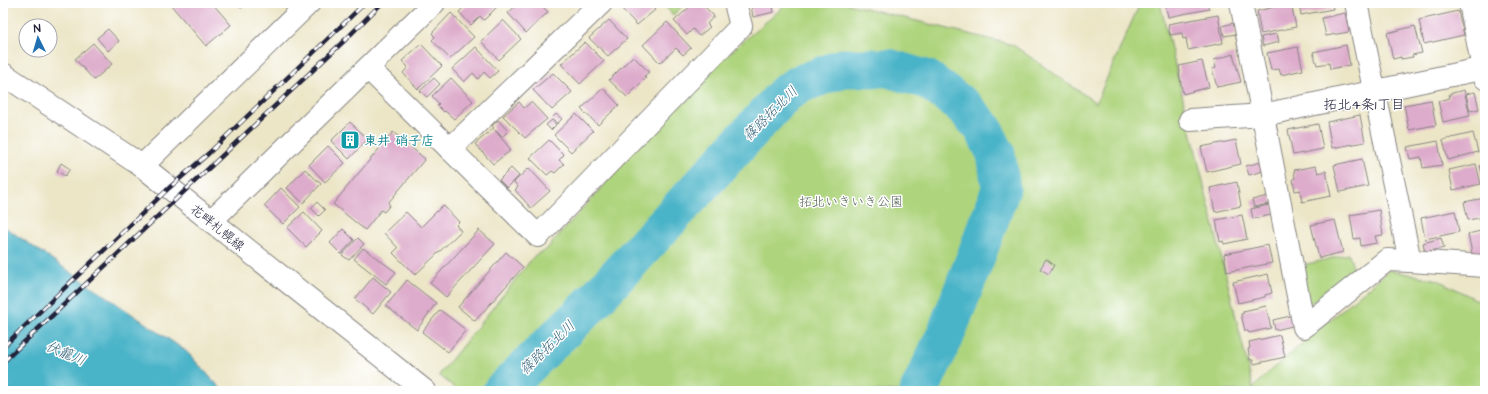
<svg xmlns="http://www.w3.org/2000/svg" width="1488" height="394" font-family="'Architects Daughter','Klee One',sans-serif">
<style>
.green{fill:#aed47d;stroke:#687b5c}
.water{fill:#4ab3c8;stroke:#366a82}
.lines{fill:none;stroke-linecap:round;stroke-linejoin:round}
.river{stroke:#4ab3c8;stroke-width:39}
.building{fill:#ddabcb}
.minor-casing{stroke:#878481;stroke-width:24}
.major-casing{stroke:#878481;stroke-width:24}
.minor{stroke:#fff;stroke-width:22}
.major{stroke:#fff;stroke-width:22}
.rail-casing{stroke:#22223b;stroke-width:4.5}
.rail{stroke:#fff;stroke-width:3;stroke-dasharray:9;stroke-linecap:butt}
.labels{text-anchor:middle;stroke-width:3;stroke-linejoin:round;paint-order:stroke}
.culture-label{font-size:13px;font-weight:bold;fill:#0d838f;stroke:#fff;text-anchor:start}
.park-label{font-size:13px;fill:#536052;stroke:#fff}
.street-label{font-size:13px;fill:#22223b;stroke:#fff}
.neighbourhood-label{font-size:14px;fill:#22223b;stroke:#fff}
.water-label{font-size:14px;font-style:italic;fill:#34637a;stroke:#fff}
</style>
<rect width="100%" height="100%" fill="#fff"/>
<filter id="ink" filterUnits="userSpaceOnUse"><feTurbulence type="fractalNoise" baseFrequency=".025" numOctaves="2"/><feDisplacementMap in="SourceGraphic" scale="8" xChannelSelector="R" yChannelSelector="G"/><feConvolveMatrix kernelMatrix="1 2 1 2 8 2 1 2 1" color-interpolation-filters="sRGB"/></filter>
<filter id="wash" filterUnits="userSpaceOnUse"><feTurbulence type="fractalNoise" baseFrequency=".012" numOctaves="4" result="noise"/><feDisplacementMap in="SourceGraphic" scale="16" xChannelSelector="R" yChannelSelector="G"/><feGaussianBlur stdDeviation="0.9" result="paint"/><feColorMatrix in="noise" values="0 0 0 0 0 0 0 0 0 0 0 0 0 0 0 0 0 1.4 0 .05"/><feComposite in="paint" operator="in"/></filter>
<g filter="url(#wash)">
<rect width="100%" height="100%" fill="#ece6c7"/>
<g class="green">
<polygon points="662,3 686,3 673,15"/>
<polygon points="788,3 845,3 1013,45 1096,103 1140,3 1160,3 1253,388 1271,370 1389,270 1438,280 1485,304 1485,391 459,391 439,375 535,255 545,251 638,146 733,50"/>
<polygon points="1349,254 1354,271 1307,306 1299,266"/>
</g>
<polygon class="water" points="3,226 186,351 223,391 3,391"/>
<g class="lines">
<polyline class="river" points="502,391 591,304 786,93 800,84 843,68 888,68 928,80 964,107 983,128 996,154 1001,189 975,259 945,336 919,391"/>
</g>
<g id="blocks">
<g class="building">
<polygon points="169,3 212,3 231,25 206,46"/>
<polygon points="237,3 247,3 241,8"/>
<polygon points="468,3 501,3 484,20 480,16 471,25 459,12"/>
<polygon points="519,3 539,3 548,12 526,33 508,13"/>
<polygon points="621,3 649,3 655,10 637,25 619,6"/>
<polygon points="694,3 701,3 714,16 707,24 710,27 699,36 693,29 687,35 674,21"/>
<polygon points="757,3 772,3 774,12 753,17 751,5"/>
<polygon points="1165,3 1207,3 1209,9 1168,17"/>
<polygon points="1274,3 1291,3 1296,27 1261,34 1257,11 1275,7"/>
<polygon points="1299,3 1332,3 1333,9 1301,15"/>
<polygon points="1379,3 1395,3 1395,4 1380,7"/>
<polygon points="1458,11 1464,35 1424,44 1419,20"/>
<polygon points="451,13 474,37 450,59 432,40 435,37 432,33"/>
<polygon points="1345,13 1349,32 1326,36 1322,18"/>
<polygon points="1218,15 1223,43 1188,50 1186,38 1183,39 1182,33 1170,35 1168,24"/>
<polygon points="503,20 521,39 499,60 481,41"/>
<polygon points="609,20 627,39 608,56 589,38"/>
<polygon points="667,22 691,48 683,55 676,48 660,63 643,45"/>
<polygon points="1234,23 1236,34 1224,36 1222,26"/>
<polygon points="1415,26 1422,53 1412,55 1413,57 1401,59 1401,57 1393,59 1387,33"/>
<polygon points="108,29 119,41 108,51 97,38"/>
<polygon points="1277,34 1279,42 1263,46 1261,37"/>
<polygon points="585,42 604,61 580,84 561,64"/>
<polygon points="93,43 112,64 94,80 75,59"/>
<polygon points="421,44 442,66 418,89 403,73 408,67 402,61"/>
<polygon points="1346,45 1350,65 1330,69 1329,63 1317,65 1313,52"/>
<polygon points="476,47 498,71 490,78 484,72 478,79 473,73 464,82 452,69"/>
<polygon points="1298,47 1303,70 1281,75 1279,69 1271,70 1267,53"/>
<polygon points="1233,54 1241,82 1217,87 1212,69 1216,68 1214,60"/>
<polygon points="633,56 649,72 644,76 646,78 627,97 609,80"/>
<polygon points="1202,61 1209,87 1183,94 1179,74 1180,73 1179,66"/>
<polygon points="553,73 572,92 552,110 533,90"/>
<polygon points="434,78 440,84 427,97 420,91"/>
<polygon points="451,78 473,101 454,119 445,111 444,112 437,105 439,104 432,96"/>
<polygon points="603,88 619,105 598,125 581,109"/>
<polygon points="1464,90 1470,116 1443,122 1438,101 1450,98 1449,94"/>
<polygon points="1475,92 1479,109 1470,111 1466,94"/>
<polygon points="1431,100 1436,125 1409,130 1404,105"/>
<polygon points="519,102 524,108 531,102 547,119 525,138 503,116"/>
<polygon points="556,114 562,119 557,124 552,118"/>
<polygon points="576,114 593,131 571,152 554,135"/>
<polygon points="1360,115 1365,142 1332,148 1327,122"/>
<polygon points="498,120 508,131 502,137 495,130 511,150 493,164 475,144 494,128 492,126"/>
<polygon points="552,120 556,125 551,130 546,125"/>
<polygon points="350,122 368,139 349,159 331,141"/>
<polygon points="1318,124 1323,149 1293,155 1288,130"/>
<polygon points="393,132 425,159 388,203 390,205 384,212 381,210 365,230 333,204"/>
<polygon points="1473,133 1478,152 1448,160 1443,140"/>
<polygon points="549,140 564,155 559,160 564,164 555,173 552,171 547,175 530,158"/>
<polygon points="1236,140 1241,164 1207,172 1201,147"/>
<polygon points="1438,141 1442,165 1423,168 1421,157 1410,159 1407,147"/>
<polygon points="328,146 345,163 325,182 309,165"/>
<polygon points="1362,159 1368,186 1340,192 1334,165"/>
<polygon points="1264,161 1266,170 1249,175 1246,166"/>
<polygon points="61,163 70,169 65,176 57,171"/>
<polygon points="1476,164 1481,184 1453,190 1449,170"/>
<polygon points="1485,164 1485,184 1484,184 1480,165"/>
<polygon points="1316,166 1318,173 1326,171 1331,196 1302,202 1300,190 1295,191 1293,179 1295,178 1294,170"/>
<polygon points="511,168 519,176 507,188 499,180"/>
<polygon points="529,168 550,191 531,208 515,190 518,187 514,182"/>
<polygon points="305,169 321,184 303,203 287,188"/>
<polygon points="1237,182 1241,206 1215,212 1210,188"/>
<polygon points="281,188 300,207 283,224 264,206"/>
<polygon points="1271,195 1273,203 1254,207 1252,200"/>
<polygon points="1485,198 1485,217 1468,220 1464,202"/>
<polygon points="317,202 325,210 319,216 311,208"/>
<polygon points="1273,204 1275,214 1253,219 1251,209"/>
<polygon points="443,205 459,222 456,225 461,231 415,275 393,253 398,248 384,233 406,212 421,227"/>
<polygon points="1379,210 1383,235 1375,236 1377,243 1361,246 1360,238 1354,239 1350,215"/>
<polygon points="1455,211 1459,232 1425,239 1421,218"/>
<polygon points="304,212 322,231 306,247 287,228"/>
<polygon points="1242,215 1247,239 1224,244 1223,241 1220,242 1216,220"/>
<polygon points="1335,220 1343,252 1319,258 1311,225"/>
<polygon points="343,229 354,240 341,254 330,243"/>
<polygon points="479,230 495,244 446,297 430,283"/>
<polygon points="1485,230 1485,255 1473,258 1468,234"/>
<polygon points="358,238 364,244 349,260 342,255"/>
<polygon points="1441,238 1444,248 1425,252 1423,243"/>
<polygon points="1268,245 1272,263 1227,272 1224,254"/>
<polygon points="363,248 396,272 386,284 354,259"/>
<polygon points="506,252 523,267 475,321 458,307"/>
<polygon points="1046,259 1054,265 1049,274 1040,269"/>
<polygon points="1268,274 1272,293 1265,295 1265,297 1238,303 1233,282"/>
<polygon points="373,277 391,292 373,314 355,299"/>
<polygon points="407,280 436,303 417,330 386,306"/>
<polygon points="1266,306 1271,328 1249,333 1248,331 1245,331 1241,314 1244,313 1243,311"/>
<polygon points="440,310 466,330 448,352 422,332"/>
<polygon points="1295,315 1297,325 1275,330 1273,320"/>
<polygon points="1280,335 1285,357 1254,364 1253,360 1250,360 1248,349 1250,348 1249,342"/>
</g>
</g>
</g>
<g filter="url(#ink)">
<use href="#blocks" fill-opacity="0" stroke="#878481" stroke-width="1"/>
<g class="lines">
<defs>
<g id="minor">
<polyline points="1241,3 1304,327 1387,260 1410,261 1356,3"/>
<polyline points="1470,3 1485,78"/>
<polyline points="368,68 538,236 741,26 735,3"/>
<polyline points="1190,120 1263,115 1485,68"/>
<polyline points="450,149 601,3"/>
<polyline points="142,166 309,3"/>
<polyline points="211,221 434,3"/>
<polyline points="1410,261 1485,266"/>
</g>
<polyline id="major" points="3,74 142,166 425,391"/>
</defs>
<use href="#minor" class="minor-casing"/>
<use href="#major" class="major-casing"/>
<use href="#minor" class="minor"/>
<use href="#major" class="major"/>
<defs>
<g id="rail">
<polyline points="3,347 169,188 209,153 365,3"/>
<polyline points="3,362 346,39 382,3"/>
</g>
</defs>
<use href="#rail" class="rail-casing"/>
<use href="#rail" class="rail"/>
</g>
</g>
<defs>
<symbol id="building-square" viewBox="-11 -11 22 22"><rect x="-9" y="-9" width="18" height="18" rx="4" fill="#0f9aa8" stroke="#fff"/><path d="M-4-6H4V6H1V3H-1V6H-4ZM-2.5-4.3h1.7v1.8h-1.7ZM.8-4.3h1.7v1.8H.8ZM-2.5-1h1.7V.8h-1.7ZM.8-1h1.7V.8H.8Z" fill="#fff"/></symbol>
</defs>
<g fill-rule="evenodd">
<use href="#building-square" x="339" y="129" width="22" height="22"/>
</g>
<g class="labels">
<g class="culture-label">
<text x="364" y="145">東井 硝子店</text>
</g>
<g class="park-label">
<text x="851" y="206">拓北いきいき公園</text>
</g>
<g class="street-label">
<text transform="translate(218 227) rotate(39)" y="5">花畔札幌線</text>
</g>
<g class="neighbourhood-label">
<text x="1364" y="109">拓北4条1丁目</text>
</g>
<g class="water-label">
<text transform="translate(770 113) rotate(-45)" y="5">篠路拓北川</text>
<text transform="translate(547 347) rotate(-44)" y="5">篠路拓北川</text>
<text transform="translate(66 353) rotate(23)" y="5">伏籠川</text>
</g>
</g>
<rect width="1488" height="394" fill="none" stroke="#fff" stroke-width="16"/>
<g transform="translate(38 38) rotate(355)"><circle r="19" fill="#ffffff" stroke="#a7a7b1"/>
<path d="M0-3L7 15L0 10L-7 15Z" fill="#1f6fb2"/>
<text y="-6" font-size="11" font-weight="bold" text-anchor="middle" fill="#22223b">N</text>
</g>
</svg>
